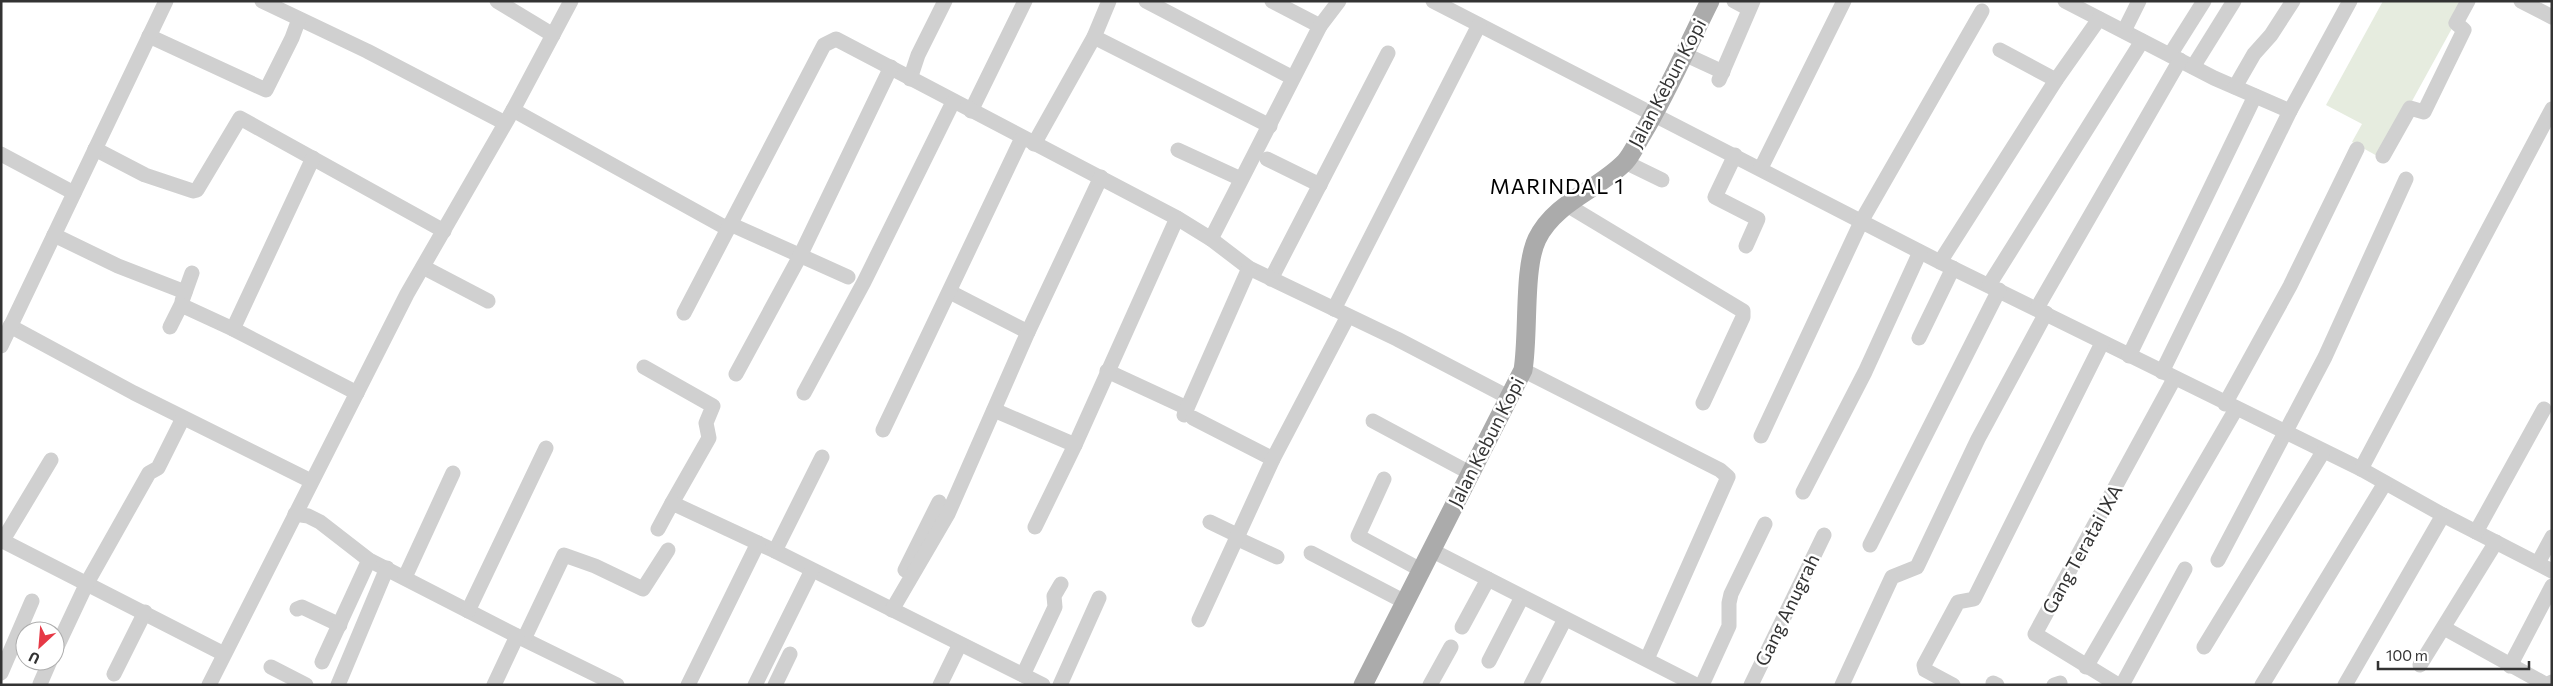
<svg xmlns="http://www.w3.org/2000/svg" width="2553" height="686" font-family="Commissioner,sans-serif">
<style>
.grass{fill:#e6ecdf}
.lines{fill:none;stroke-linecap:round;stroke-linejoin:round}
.minor{stroke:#d0d0d0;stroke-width:15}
.major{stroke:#ababab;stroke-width:19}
.labels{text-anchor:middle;stroke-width:5;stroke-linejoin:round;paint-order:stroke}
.street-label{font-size:19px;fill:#333;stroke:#fff}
.quarter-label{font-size:21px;letter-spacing:1px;fill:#000;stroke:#fff}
</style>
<rect width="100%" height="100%" fill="#fff"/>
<polygon class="grass" points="2383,1 2467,1 2384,152 2379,157 2352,142 2362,124 2326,105"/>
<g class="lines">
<g class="minor">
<polyline points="262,1 367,51 505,123"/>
<polyline points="497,1 553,35"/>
<polyline points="1146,1 1293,78"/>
<polyline points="1272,1 1320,26"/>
<polyline points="1433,1 1940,262 2361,469 2443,515 2552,571"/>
<polyline points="1734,1 1749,9"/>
<polyline points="2065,1 2214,78 2290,111"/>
<polyline points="2521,1 2552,17"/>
<polyline points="2124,31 2139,1"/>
<polyline points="149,36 266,90 292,38 299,19"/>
<polyline points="1094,37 1270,126"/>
<polyline points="2000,50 2056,80"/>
<polyline points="1684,54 1723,72"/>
<polyline points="2170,55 2204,1"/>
<polyline points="2193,67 2234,1"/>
<polyline points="910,79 918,55 945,1"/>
<polyline points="1719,80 1753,1"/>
<polyline points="2235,87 2254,54 2271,35 2293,1"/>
<polyline points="513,110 728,229"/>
<polyline points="971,111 1025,1"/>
<polyline points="1034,144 1094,37 1109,1"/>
<polyline points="95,149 145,175 193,191 197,190 240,118 444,231"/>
<polyline points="1178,150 1241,179"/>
<polyline points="1,154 74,193"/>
<polyline points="1735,155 1715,197 1758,219 1746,246"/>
<polyline points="2383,156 2410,108 2424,112 2464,30 2456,23 2468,1"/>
<polyline points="313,158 233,329 357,393"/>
<polyline points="1267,159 1320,185"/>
<polyline points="1625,162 1662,180"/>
<polyline points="1761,168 1844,1"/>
<polyline points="1567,205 1743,311 1743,317 1703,403"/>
<polyline points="730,224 848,277"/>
<polyline points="54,235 118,266 185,292"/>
<polyline points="1211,239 1320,26 1339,1"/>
<polyline points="1940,262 2056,80 2099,19"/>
<polyline points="423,267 488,301"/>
<polyline points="1271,279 1388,53"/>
<polyline points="1989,285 2142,41"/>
<polyline points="950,292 1028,332"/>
<polyline points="182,301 192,273"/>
<polyline points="2037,308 2180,60"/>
<polyline points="1334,309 1479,25"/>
<polyline points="684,313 824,45 836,39 1177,218 1211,239 1249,268 1397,339 1508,397"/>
<polyline points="10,326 134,393 311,481"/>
<polyline points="170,327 181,305 233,329"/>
<polyline points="1919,338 1953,268"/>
<polyline points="1,346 166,1"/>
<polyline points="2129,356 2255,96"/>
<polyline points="644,367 713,406 706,423 709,438 672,503"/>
<polyline points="1523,370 1720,470 1728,477 1647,659"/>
<polyline points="1107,371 1187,408"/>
<polyline points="2162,372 2290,111 2350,1"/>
<polyline points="736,374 800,256 891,67"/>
<polyline points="804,393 864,282 953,102"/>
<polyline points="2225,404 2290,286 2357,149"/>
<polyline points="994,410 1075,445"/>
<polyline points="1184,415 1249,268"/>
<polyline points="1193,418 1273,459"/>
<polyline points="1373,421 1470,473"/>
<polyline points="883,430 1022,138"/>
<polyline points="1761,436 1862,220 1982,11"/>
<polyline points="2361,469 2552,109"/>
<polyline points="1384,479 1358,536 1421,570"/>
<polyline points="1803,492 1865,372 1920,252"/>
<polyline points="295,514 308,516 320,522 369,560 517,636 617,685"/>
<polyline points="1210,522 1239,536"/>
<polyline points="1035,527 1075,445 1177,218"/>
<polyline points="658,529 672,503 775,551 1043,685"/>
<polyline points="2476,532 2544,409"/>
<polyline points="1238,539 1277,557"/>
<polyline points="1,540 224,654"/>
<polyline points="3,540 51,460"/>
<polyline points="1870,545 1999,290"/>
<polyline points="1431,550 1696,685"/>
<polyline points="775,551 822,457"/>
<polyline points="1311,553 1405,602"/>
<polyline points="2218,560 2325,357 2406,179"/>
<polyline points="2538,563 2552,537"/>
<polyline points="905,570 939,502"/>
<polyline points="405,577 453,473"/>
<polyline points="297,609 302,607 340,625"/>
<polyline points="892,610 948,514 1028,332 1101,177"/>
<polyline points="468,611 546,448"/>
<polyline points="1199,620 1273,459 1348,316"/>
<polyline points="1462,627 1488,579"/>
<polyline points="2444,628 2547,685 2552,682"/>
<polyline points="524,639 564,555 595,566 643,589 668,550"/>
<polyline points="2204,647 2323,452"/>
<polyline points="55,651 87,583 149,473 158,468 183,418"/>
<polyline points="1489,661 1522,597"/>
<polyline points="322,662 369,560"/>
<polyline points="2420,665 2496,542"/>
<polyline points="2510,666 2552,586"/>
<polyline points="271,667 306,685"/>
<polyline points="2086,667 2236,409"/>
<polyline points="1,673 32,601"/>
<polyline points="114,674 145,612"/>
<polyline points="1023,675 1055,607 1054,596 1061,584"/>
<polyline points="1993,683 1997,685"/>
<polyline points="40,684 50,661"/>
<polyline points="209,685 407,294 513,110 571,1"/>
<polyline points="338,685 387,568"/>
<polyline points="494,685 517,636"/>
<polyline points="688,685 758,543"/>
<polyline points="755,685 812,570"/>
<polyline points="775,685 790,654"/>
<polyline points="940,685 960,644"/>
<polyline points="1060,685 1099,598"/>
<polyline points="1430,685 1451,647"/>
<polyline points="1531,685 1565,619"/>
<polyline points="1702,685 1729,626 1729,603 1731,594 1765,524"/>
<polyline points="1751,685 1824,535"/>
<polyline points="1842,685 1892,577 1917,567 1978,439 2046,313"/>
<polyline points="1953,685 1925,670 1924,665 1958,602 1974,599 2102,343"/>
<polyline points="2054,685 2060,683"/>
<polyline points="2118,685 2035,634 2174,379"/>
<polyline points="2122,685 2185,569"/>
<polyline points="2262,685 2385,483"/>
<polyline points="2345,685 2443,515"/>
</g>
<path class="major" d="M1363 685 1523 370C1529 335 1523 268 1537 239 1555 202 1598 190 1625 162 1632 155 1637 142 1643 133 1668 91 1688 45 1710 1"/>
</g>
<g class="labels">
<g class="street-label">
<text transform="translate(1667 83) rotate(-62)" y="7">Jalan Kebun Kopi</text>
<text transform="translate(1486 442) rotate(-63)" y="7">Jalan Kebun Kopi</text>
<text transform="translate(2082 549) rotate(-61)" y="7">Gang Teratai IXA</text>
<text transform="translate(1787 610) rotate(-64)" y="7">Gang Anugrah</text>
</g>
<g class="quarter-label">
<text x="1557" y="194">MARINDAL 1</text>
</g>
</g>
<rect width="2553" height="686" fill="none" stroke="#333333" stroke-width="5"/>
<g transform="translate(40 646) rotate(206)"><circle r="24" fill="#ffffff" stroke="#adadad"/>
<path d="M0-4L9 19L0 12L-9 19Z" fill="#e63946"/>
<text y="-8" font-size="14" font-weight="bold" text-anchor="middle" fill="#333333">U</text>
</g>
<path d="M2378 661v8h151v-8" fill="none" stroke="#333333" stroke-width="2.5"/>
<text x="2386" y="661" font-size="15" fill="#333333" stroke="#ffffff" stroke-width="4" paint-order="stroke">100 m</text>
</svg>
